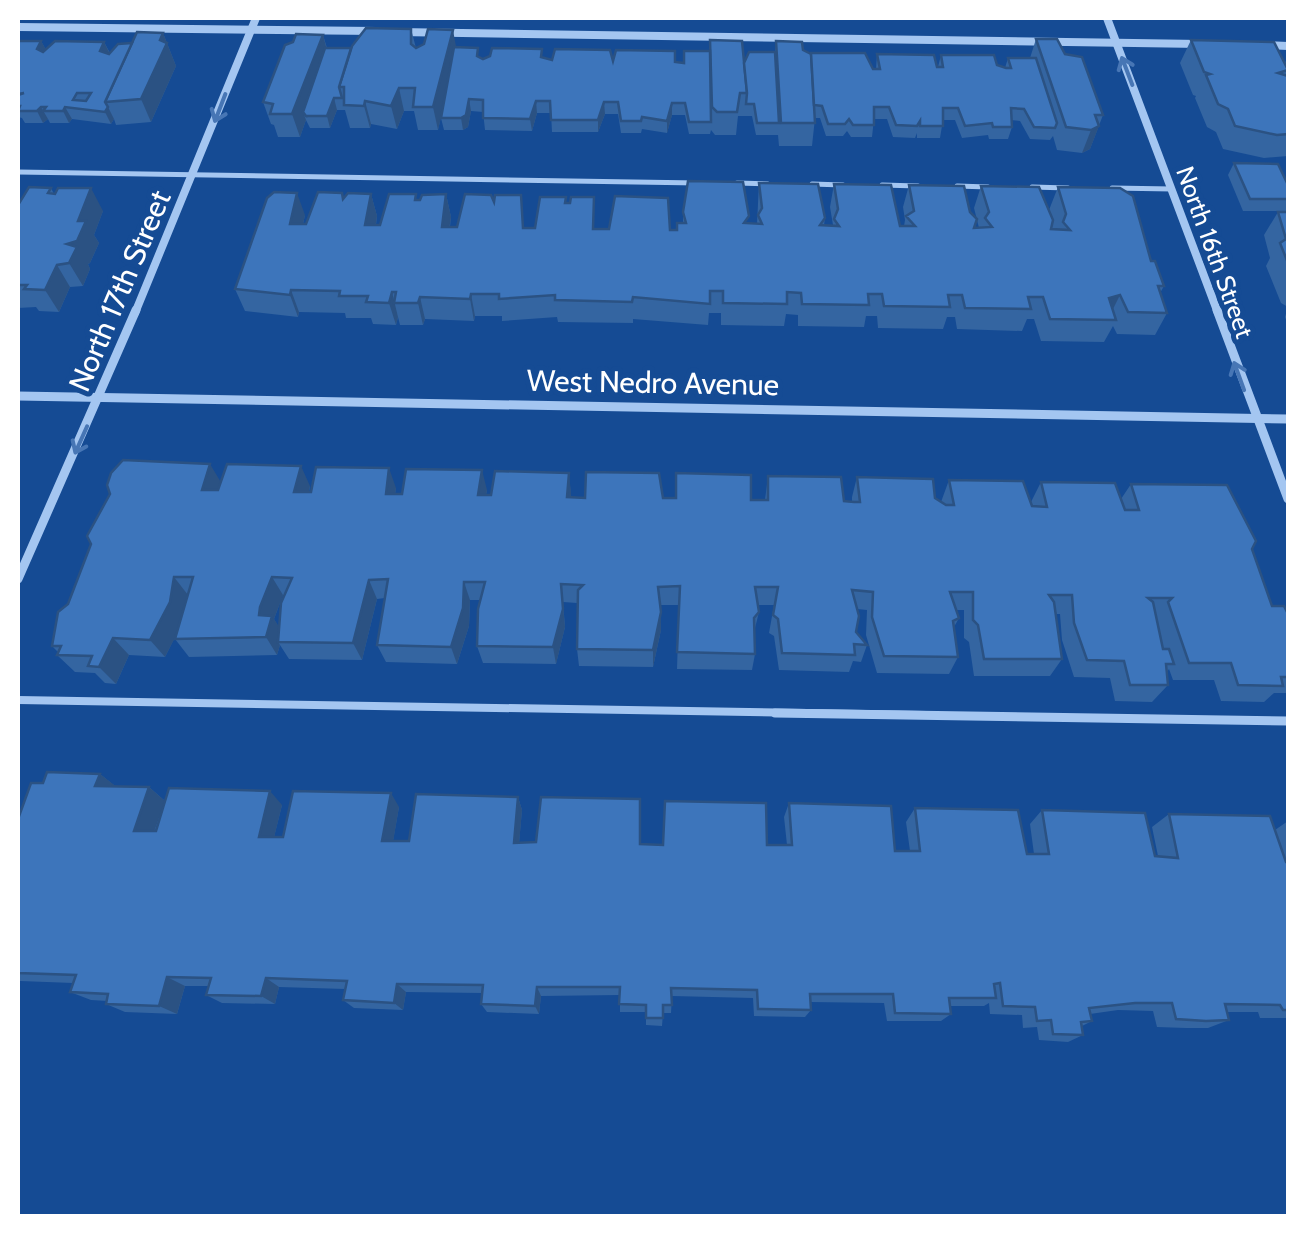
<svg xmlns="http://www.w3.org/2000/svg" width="1306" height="1234" font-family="Cabin,sans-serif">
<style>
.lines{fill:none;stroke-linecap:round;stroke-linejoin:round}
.lane-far2{stroke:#a4c6f1;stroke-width:5}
.lane-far1{stroke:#a4c6f1;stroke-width:8}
.lane{stroke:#a4c6f1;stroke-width:9}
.street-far1{stroke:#a4c6f1;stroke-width:8}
.street{stroke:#a4c6f1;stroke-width:9}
.wall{fill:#3465a1;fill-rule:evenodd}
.shaded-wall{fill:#2b5283}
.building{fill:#3d75bb;stroke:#2b5283;stroke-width:2.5;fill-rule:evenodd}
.oneway{stroke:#4776b5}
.labels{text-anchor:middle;stroke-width:10;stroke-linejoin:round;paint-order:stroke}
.far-street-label{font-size:25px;fill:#fff;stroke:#154b94}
.street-label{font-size:30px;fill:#fff;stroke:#154b94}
</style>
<rect width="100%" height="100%" fill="#154b94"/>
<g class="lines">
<g class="lane-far2">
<polyline points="18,172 698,183"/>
<polyline points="737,183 768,184"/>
<polyline points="812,184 843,185"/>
<polyline points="882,185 918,186"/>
<polyline points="957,186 988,187"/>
<polyline points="1032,187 1068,188"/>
<polyline points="1112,188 1172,189"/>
</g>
<polyline class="lane-far1" points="18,700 926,715"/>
<polyline class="lane" points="775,713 1288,721"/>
<g class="street-far1">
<polyline points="1107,18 1218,313"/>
<polyline points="18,27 376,31"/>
<polyline points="398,32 1201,44"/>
<polyline points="1263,45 1288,46"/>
<polyline points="135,313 256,18"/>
</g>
<g class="street">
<polyline points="1217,310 1288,499"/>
<polyline points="18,396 1288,419"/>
<polyline points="18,579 136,310"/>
</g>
</g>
<g class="wall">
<polygon points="411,29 416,48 456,47 483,59 543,57 552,60 744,64 775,52 776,41 811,53 873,69 876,69 877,54 938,67 941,55 997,65 1005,68 1008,58 1030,58 1036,39 1065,54 1103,115 1090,149 1082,153 1057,150 1053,136 1050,140 1030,139 1020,121 1011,120 1012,127 1008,139 989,139 988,135 962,138 955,120 943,120 940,138 917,138 917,133 915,138 893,137 887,119 874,119 872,137 851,137 847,131 843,136 826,136 820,118 815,118 812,146 779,146 778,135 756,135 752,116 738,116 736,135 715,135 711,130 710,134 689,134 685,115 672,115 667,133 642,129 641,133 621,133 618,114 605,114 598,132 552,132 551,113 537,113 532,131 485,130 483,112 471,111 468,127 463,130 444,130 441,118 443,108 438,130 418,130 414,111 404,111 397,129 371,124 370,128 350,128 345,110 337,110 330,128 310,128 306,120 300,137 278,137 274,125 271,124 263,102 323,35 327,48 351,48"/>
<polygon points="163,33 176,66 151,122 116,125 114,119 111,124 72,119 69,123 50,123 48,119 43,123 25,123 22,118 18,117 18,41 41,41 46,50 104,42 110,53 132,43"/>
<polygon points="1191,40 1285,63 1288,56 1288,75 1287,73 1286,76 1288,77 1288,156 1264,158 1223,149 1216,132 1207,127 1195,98 1196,96 1193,95 1180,63"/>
<polygon points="1234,163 1288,185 1288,211 1243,211 1228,175"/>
<polygon points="759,183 825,218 824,225 833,225 830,207 834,184 900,226 904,226 905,220 903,207 909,185 974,228 979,228 974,208 981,186 1051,216 1049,210 1058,187 1151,261 1164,286 1160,293 1167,313 1155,335 1117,334 1113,326 1104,342 1041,341 1034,319 1027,319 1022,331 957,329 955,317 947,317 943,329 878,328 877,316 866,316 864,327 798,326 798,315 786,314 784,326 721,325 721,313 709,313 708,325 633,319 633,323 558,322 557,317 502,321 502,316 475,316 474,321 425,319 423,325 400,325 398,317 396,325 373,324 371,318 346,318 345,313 299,312 298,317 245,311 235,289 305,215 303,224 306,224 343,199 371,194 377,216 376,225 380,225 418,200 446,194 451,217 450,227 457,227 494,202 524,228 535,228 566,197 566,203 595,229 677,230 683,223 683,212 757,224"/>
<polygon points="51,188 54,194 103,211 94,235 99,243 90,263 88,264 90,269 83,286 70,287 59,312 39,311 36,307 18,308 18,202 18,203"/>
<polygon points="1278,212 1288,212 1288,325 1285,317 1288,307 1281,303 1266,266 1270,258 1264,235"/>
<path d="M569 473 571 497 765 500 768 476 844 501 852 502V497L857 477 935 498 941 502 949 480 1031 502 1041 482 1121 499 1131 484 1252 549 1272 606 1288 614V693H1274L1264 702 1221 701 1214 680H1173L1169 669 1167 672 1168 685 1152 702 1115 701 1110 678 1074 677 1062 640 1060 614H1056L1062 659 1050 676H974L969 642 964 638V610H956L959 618 954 627 958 657 949 674 877 673 866 635 867 610 857 609 856 632 867 645 861 662 853 661 849 672 779 670 774 636 769 633 774 605H758L759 612 754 632 755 654 752 670 677 669 679 605H660L661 630 653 667 579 666 577 649V603L563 602 565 627 556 664 483 663 477 646 480 600H470L469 626 457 664 386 662 377 645 385 598 377 599 362 660 289 659 280 645 277 655 189 657 175 639 176 635 165 657 129 655 116 684 105 683 95 673 75 672 57 655 58 652 52 646 221 482 310 486 309 492 396 488 395 494 487 490 486 495H491ZM283 595H284L279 628 274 619Z"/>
<polygon points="100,774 115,786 149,787 165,801 155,831 282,805 274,837 283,837 399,807 393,841 409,841 518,797 522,810 519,843 787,845 784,817 789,803 895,851 910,851 906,822 915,808 1027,854 1034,854 1030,824 1042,810 1158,856 1152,827 1169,814 1275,830 1288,821 1288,1018 1260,1018 1258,1012 1227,1012 1229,1020 1208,1028 1186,1028 1157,1027 1153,1011 1118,1010 1090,1014 1092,1021 1082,1026 1083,1035 1068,1042 1039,1040 1037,1027 1023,1028 1022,1015 990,1014 989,1003 984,1006 950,1006 951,1014 941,1021 887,1021 884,1003 810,1002 811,1010 805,1017 754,1016 753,998 672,996 671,1013 663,1013 662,1026 646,1025 646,1012 620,1012 620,995 541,996 539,1014 487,1012 481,1004 482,993 406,992 403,1010 354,1008 343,1000 345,989 279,987 275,1004 222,1003 206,995 208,986 185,986 177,1014 125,1012 106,1004 107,1001 91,1000 70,992 73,983 20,981 18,989 18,819 43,783"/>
</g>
<g class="shaded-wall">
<polygon points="453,30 457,52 438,130 433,107"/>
<polygon points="163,33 176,66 151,122 141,99"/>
<polygon points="323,35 329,58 307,118 303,112 306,120 300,137 292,114"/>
<polygon points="41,41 48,53 37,49"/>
<polygon points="104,42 110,54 100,51"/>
<polygon points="399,88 404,111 397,129 391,106"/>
<polygon points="334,98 337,110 330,128 327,116"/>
<polygon points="469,99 471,111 468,127 463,130 461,118"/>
<polygon points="365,101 371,124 370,128 364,106"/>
<polygon points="536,101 537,113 532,131 530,119"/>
<polygon points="604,102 605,114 598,132 598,120"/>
<polygon points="672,103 672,115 667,133 667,121"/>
<polygon points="41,107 48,119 43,123 37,111"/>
<polygon points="65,107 72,119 69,123 63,111"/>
<polygon points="108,107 114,119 111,124 105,112"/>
<polygon points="1099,126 1090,149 1082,153 1091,130"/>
<polygon points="91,188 103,211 94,235 99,243 90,263 88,264 90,269 83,286 69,263 67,244 78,221"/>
<polygon points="297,193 305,215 298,246 290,224"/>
<polygon points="371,194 377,216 372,248 365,225"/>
<polygon points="446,194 451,217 446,249 442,227"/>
<polygon points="57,265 70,287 59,312 45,290"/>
<polygon points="291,290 299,312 298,317 290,295"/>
<polygon points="392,292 398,317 396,325 389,303"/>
<polygon points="471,294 475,316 474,321 470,299"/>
<polygon points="1120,295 1109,317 1109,298"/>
<polygon points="420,297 425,319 423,325 418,303"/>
<polygon points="210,464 222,484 214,510 202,490"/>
<polygon points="301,466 310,486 304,512 294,492"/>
<polygon points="389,468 396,488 393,514 386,494"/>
<polygon points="482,470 487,490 483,515 478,495"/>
<polygon points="569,473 571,493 570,517 567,497"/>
<polygon points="174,577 188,595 184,620 165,657 150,640"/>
<polygon points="272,577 283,595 274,619 283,633 278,642 280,645 277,655 266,637 259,615 260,607"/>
<polygon points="369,580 377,599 362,660 353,643"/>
<polygon points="464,582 470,600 469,626 457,664 451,647"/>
<polygon points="561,584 565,627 556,664 553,647"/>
<polygon points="661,612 661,630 653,667 653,650"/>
<polygon points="113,638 129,655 116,684 99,667"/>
<polygon points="100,774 118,788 95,786"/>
<polygon points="149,787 165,801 150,843 134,831"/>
<polygon points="270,791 282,805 271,850 259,837"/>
<polygon points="391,793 399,807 391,854 382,841"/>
<polygon points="518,797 522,810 518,856 514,843"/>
<polygon points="167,977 185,986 177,1014 159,1006"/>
<polygon points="266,978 279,987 275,1004 261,996"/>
<polygon points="397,984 406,992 403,1010 394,1003"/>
<polygon points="537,987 541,996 539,1014 535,1006"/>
</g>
<g class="building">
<polygon points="366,28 411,29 411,44 416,48 424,44 428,29 453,30 433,107 413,107 415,88 399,88 391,106 365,101 364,106 344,105 344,87 339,87 352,46"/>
<polygon points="137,32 163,33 160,40 167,43 141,99 105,102"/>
<polygon points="296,34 323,35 292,114 270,114 273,104 263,102 285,45 293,42"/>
<polygon points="1036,39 1057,39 1065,54 1082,57 1103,115 1095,115 1099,126 1091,130 1066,127"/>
<polygon points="710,40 742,41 747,93 740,93 737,112 717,112 712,107"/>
<polygon points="1191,40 1274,42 1288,70 1278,73 1288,76 1288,134 1277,135 1235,126 1228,109 1218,104 1206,75 1210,74 1204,72"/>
<path d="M18 41H41L37 49 43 52 55 41 104 42 100 51 109 54 118 44 132 43 105 102 108 107 105 112 65 107 63 111H43L46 107H41L37 111H18L20 106H18V95L24 93 18 94ZM77 93H91L86 101 73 100Z"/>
<polygon points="776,41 802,42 803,50 811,54 815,123 781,123"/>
<polygon points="454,47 478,48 477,56 483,59 490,56 492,48 542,49 541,57 552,60 555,49 610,50 613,61 616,50 675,51 675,62 684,63 684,51 710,51 711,122 689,122 685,103 672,103 667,121 642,117 641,121 621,121 618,102 604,102 598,120 551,120 550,101 536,101 530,119 483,118 483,100 469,99 466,115 461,118 441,118"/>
<polygon points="325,48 351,48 339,87 342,98 334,98 327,116 306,116 303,112"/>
<polygon points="749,52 775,52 779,123 757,123 754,104 746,104 747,93 744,63"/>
<polygon points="811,53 865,53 873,69 880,69 877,54 934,55 937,67 943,67 941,55 994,55 997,65 1006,68 1011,68 1008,58 1036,58 1057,123 1055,128 1034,127 1024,109 1011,108 1012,127 993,127 992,123 965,126 958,108 943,108 943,126 920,126 920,121 917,126 896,125 889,107 874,107 874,125 853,125 849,119 845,124 828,124 822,106 814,105"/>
<polygon points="1234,163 1278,164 1288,185 1288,199 1250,199"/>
<polygon points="688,181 743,182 749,216 744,223 762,224 758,215 762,208 759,183 818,184 825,218 820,225 839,226 834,219 838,209 834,184 891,185 900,226 915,226 906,216 914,211 909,185 964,186 970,212 977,219 974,228 992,227 985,218 989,212 981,186 1039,187 1053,220 1051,229 1070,230 1063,222 1066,214 1058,187 1120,188 1133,196 1151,261 1155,261 1164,286 1158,286 1167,313 1128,312 1120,295 1109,298 1116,320 1050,319 1043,297 1028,297 1031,309 965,308 962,295 948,295 950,307 884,306 882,294 868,294 869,305 802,304 801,293 787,292 787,304 723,303 723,291 710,291 710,304 633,297 632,302 555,300 555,295 499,299 499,294 471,294 470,299 420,297 418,303 394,303 396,292 392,292 389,303 366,302 368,296 339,296 340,291 291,290 290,295 235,289 267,198 274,192 297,193 290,224 306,224 318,192 342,193 343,199 348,193 371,194 365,225 380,225 389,194 416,194 415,200 420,200 422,195 446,194 442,227 457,227 465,194 491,195 494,202 495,195 521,195 523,228 535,228 540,197 566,197 565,203 570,203 571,197 594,197 593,229 609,229 615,196 668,198 670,230 677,230 677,223 686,223 683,212"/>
<polygon points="29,187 51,188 48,193 55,194 58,188 91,188 78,221 86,221 77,241 67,244 77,247 69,263 57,265 45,290 24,289 27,285 18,285 18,205"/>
<polygon points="1278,212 1288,212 1288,263 1280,243 1286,239"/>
<polygon points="123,460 210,464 202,490 218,490 227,464 301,466 294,492 311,492 316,467 389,468 386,494 402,494 406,469 482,470 478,495 491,495 495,471 569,473 567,497 585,498 586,472 659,473 663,498 676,498 676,473 751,475 751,500 768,500 768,476 841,477 844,501 854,502 860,502 857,477 933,479 935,498 946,505 954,505 949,480 1023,481 1032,506 1047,507 1041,482 1115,483 1125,510 1139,510 1131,484 1227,485 1256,541 1252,549 1272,606 1284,606 1288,614 1288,677 1281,677 1283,686 1238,685 1231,663 1189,663 1168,602 1172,598 1148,598 1153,602 1163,649 1169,649 1174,664 1166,664 1168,685 1130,685 1124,661 1087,660 1074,623 1072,595 1049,595 1054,602 1062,659 984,659 978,625 973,620 973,592 950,592 959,618 953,621 958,657 884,656 872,617 873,592 852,590 859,616 856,632 867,645 854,644 855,655 782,653 778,619 773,615 778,587 755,587 759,612 754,618 755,654 677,652 680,586 658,587 661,612 653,650 577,649 578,590 583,585 561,584 563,609 553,647 477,646 478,609 485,582 464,582 463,608 451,647 377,645 388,579 369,580 353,643 278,642 281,603 292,578 272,577 260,607 259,615 272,616 266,637 175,639 193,577 174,577 170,602 150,640 113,638 99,667 88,666 92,656 57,655 61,646 52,646 58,612 68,604 91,544 87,536 110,494 107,485 111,473"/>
<polygon points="47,772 100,774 95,786 149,787 134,831 156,831 169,788 270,791 259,837 283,837 293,791 391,793 382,841 409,841 416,794 518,797 514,843 536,842 541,797 640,799 640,844 663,845 665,801 766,803 767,845 792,845 789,803 891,806 895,851 920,851 915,808 1018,810 1027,854 1049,854 1042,810 1145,813 1155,856 1178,858 1169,814 1270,816 1286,862 1288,862 1288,1010 1283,1010 1280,1005 1225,1004 1229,1020 1206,1021 1176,1019 1172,1003 1135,1003 1089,1008 1092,1021 1081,1022 1083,1035 1053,1034 1051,1020 1037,1021 1035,1007 1003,1006 1000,983 994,984 996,998 949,998 951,1014 895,1013 893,994 810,994 811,1010 758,1009 757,990 671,988 672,1005 663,1005 663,1018 646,1018 646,1005 619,1004 620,987 537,987 535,1006 481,1004 483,985 397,984 394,1003 343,1000 347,981 266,978 261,996 206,995 211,978 167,977 159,1006 106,1004 108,994 70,992 76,975 18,973 18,819 31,783 43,783"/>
</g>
<defs><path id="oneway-shaft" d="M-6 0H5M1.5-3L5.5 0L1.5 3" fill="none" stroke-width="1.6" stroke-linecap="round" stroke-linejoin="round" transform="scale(2.5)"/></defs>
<g class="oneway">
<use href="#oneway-shaft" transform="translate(1127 71) rotate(-111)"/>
<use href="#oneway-shaft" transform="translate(220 108) rotate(111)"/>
<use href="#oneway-shaft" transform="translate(1239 376) rotate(-110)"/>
<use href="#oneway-shaft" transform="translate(81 440) rotate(114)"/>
</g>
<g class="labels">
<g class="far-street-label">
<text transform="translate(1215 252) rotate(70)" y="9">North 16th Street</text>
</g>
<g class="street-label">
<text transform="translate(120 291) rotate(-67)" y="10">North 17th Street</text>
<text transform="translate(653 383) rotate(1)" y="10">West Nedro Avenue</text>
</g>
</g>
<rect width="1306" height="1234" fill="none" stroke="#ffffff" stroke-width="40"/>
</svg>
